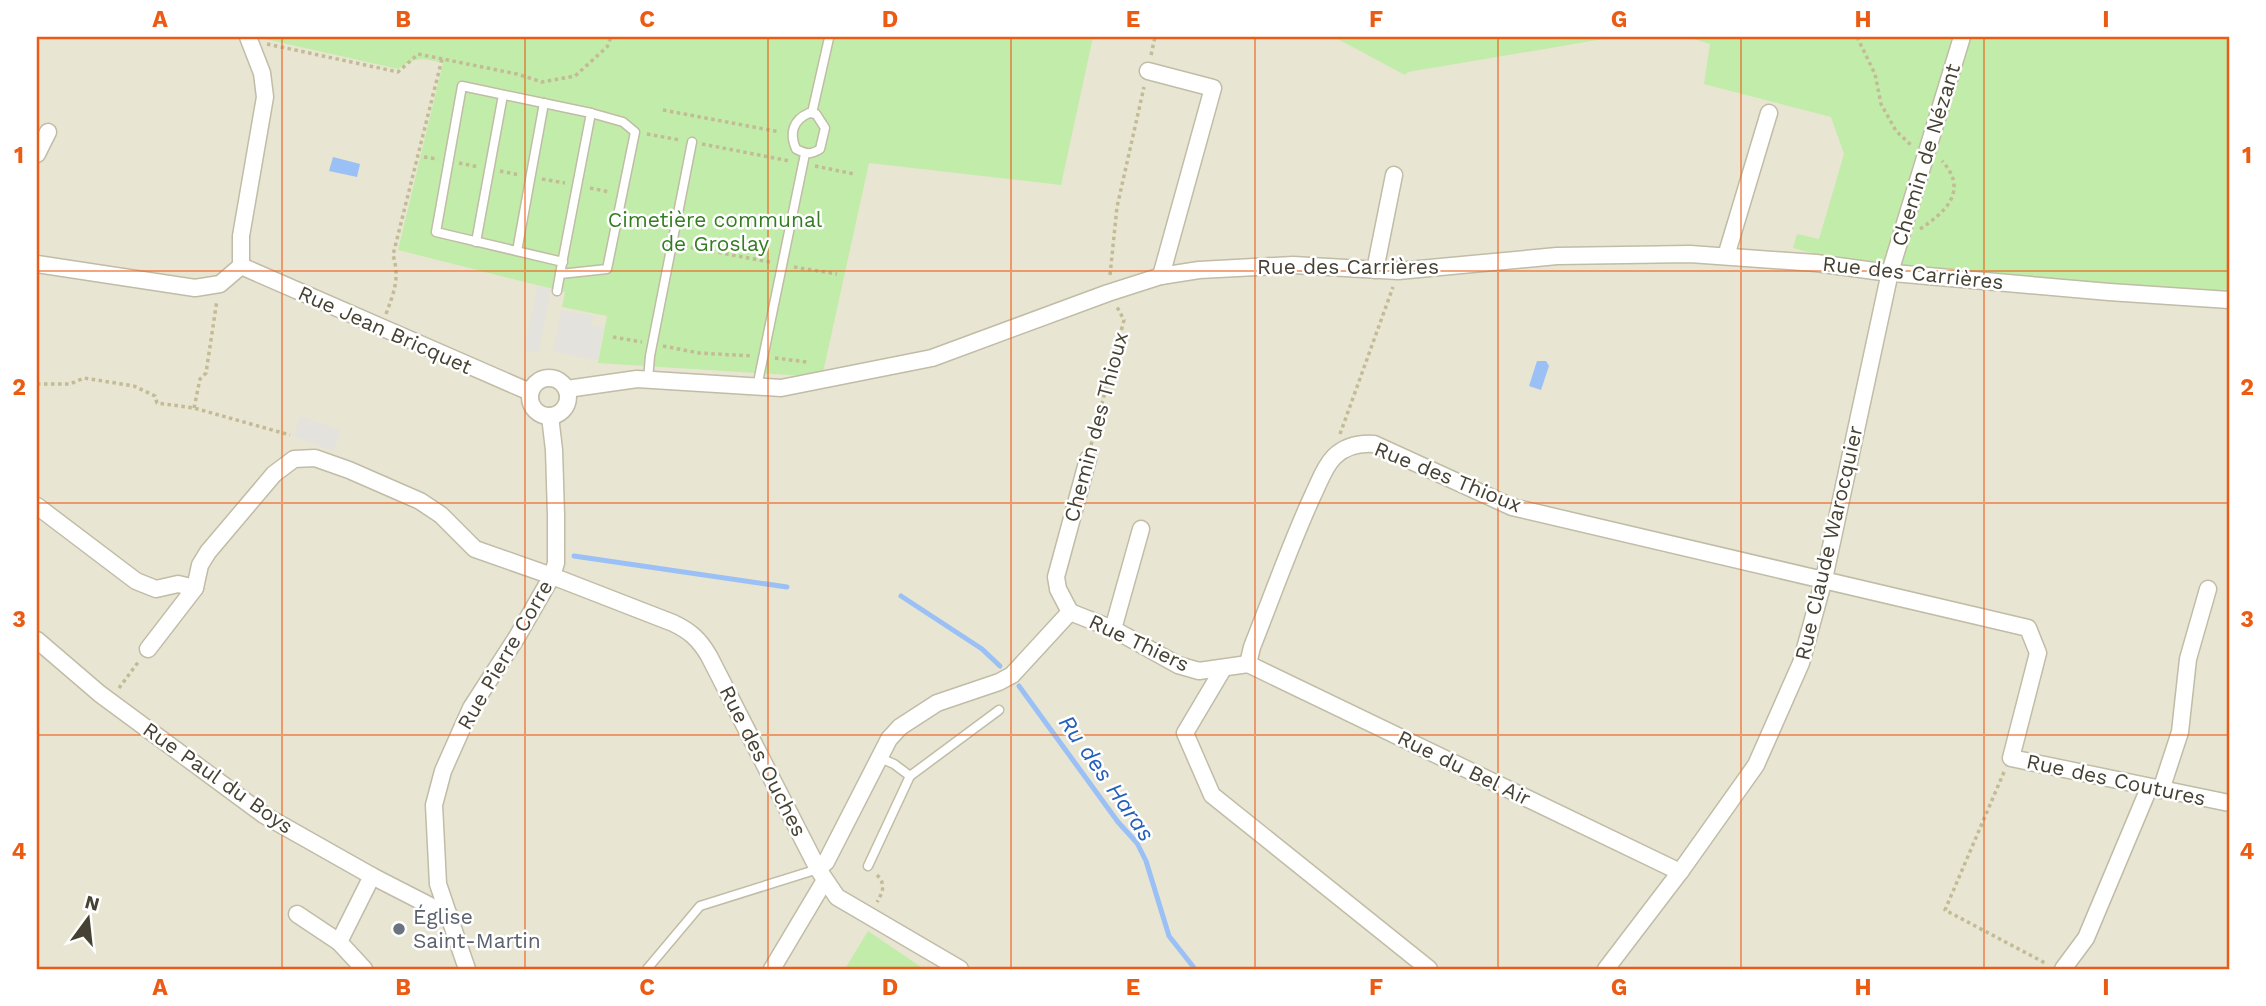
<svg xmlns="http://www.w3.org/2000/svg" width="2266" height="1006" font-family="'Work Sans',sans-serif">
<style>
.residential{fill:#e8e5d2}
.green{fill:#c2eca9}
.parking{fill:#e4e2dd}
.water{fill:#9ac0f6}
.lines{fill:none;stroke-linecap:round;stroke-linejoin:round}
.stream{stroke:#9ac0f6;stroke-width:5}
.service-casing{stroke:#c0bca6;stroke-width:11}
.minor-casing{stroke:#c0bca6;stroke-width:19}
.path{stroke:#c3bb96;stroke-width:3.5;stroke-dasharray:3.5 3.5;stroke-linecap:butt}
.service{stroke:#fff;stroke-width:8}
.minor{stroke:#fff;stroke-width:16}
.path-bridge{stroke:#c3bb96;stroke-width:3.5;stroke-dasharray:3.5 3.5;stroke-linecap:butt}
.grid{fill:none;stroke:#ec5b14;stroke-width:2;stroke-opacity:0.55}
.worship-dot{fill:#6b7280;stroke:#fff;stroke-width:2.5}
.labels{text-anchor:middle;stroke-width:5;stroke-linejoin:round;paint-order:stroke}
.street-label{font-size:21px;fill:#464233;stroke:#fff}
.park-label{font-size:21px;fill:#347d22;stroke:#fff}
.worship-label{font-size:21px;fill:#5b616d;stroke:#fff;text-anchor:start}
.water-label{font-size:23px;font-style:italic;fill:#2460bb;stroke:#fff}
.neatline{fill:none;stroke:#ec5b14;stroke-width:2.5}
.grid-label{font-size:23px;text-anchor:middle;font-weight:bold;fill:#ec5b14}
</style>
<rect width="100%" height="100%" fill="#f4f2e4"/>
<rect class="residential" x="37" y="37" width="2192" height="932"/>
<g class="green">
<path d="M256 37H1093L1061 185 869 163 822 377 598 363 607 316 562 307 565 292 398 250 443 63C421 58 417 56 398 69Z"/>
<polygon points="1334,37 1615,37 1408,72 1405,75"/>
<polygon points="1688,37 2229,37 2229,291 1870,269 1793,248 1797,234 1819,239 1844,154 1831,117 1704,84 1710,44"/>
<polygon points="868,931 924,969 845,969"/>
</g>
<g class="parking">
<polygon points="537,286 551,289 539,353 525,350"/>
<polygon points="561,310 593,316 591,325 604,327 598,360 553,352"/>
<polygon points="301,416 341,431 333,451 293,436"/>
</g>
<g class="water">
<polygon points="333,157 360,164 357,177 329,171"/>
<polygon points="1537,361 1546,361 1549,366 1541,390 1529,386"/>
</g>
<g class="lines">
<g class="stream">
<polyline points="574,556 787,587"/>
<polyline points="901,596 982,649 1000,666"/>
<polyline points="1019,686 1118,822 1137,843 1146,861 1169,936 1195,969"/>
</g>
<defs>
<g id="service">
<path d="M809 113 816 114 825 128 820 149C811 155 806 154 796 149 789 133 793 120 809 113Z"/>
<polyline points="812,113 829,38"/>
<polyline points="476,242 503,95"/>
<polyline points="517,251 544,103"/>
<polyline points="560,274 607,269 635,132 623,122 591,113"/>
<polyline points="557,291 560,274 591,113 462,86 436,232 563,262"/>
<polyline points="648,380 650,356 692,142"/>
<polyline points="757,387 805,154"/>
<polyline points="880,758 894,764 910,776 999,710"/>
<polyline points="868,866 910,776"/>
<polyline points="647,969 700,906 818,869"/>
</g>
<g id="minor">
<polyline points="1148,71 1213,88 1161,276"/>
<polyline points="37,154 48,132"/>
<polyline points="1726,256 1769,113"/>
<polyline points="37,264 195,288 220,284 241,266"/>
<polyline points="241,266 530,392"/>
<polyline points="241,266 241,236 265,97 262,73 248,37"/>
<polyline points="1375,270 1394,175"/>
<circle cx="549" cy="397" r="19"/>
<polyline points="567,389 637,379 781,388 932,358 1108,293 1161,276 1199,270 1293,265 1398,271 1557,256 1690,254 1816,263 1882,272 2109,292 2229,300"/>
<path d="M37 506 136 581 156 589 178 584 195 588 200 565 208 552 274 474 294 459 315 458 349 470 420 501 441 515 475 549 552 576 673 623C690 631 699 639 709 656L818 869 837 897 960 969"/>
<polyline points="1070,612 1058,589 1056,577 1088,459"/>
<polyline points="1113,629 1141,529"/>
<polyline points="37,640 100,694 264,815 372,876 450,916"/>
<polyline points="148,649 195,588"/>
<path d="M1248 664 1252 647C1272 597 1290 545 1313 495 1319 483 1324 467 1334 457 1345 446 1359 443 1374 444L1512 507 2028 628 2038 653 2011 758 2229 803"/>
<polyline points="1248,664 1680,872"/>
<polyline points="1223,669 1185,733 1212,795 1429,969"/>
<polyline points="2161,790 2180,732 2188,659 2208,589"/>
<polyline points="818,869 826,862 889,739 900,727 937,703 999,682 1012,675 1070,612 1113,629 1178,665 1199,671 1248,664"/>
<polyline points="297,914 339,942"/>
<polyline points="364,969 339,942 372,876"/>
<polyline points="467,969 438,884 434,805 443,771 471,708 517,637 552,576 556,563 556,515 554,450 550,416"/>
<polyline points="772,969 825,880"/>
<polyline points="1606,969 1680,872 1756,765 1801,663 1824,579 1890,272 1962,37"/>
<polyline points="2063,969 2086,938 2149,788"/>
</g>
</defs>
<use href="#service" class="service-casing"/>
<use href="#minor" class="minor-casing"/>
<g class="path">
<polyline points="1857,37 1875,74 1881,104 1896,131 1911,145"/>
<polyline points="267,44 398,72 418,54 517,74 542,82 575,76 607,47 611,37"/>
<polyline points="1151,55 1155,37"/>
<polyline points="663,110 780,132"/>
<polyline points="647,134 680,140"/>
<polyline points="702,144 790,161"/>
<polyline points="424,157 438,159"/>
<polyline points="459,163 479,167"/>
<polyline points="815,166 854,174"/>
<polyline points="500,171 520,175"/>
<polyline points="542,179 565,183"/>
<polyline points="590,188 610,192"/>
<path d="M1920 229C1946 212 1969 190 1942 161"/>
<polyline points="684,246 770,262"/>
<polyline points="794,267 837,274"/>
<polyline points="1110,275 1117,207 1144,87"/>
<path d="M386 314C394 292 400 278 393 255L442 59"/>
<polyline points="613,337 642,342"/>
<polyline points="663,346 699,353 753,356"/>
<polyline points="775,358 807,362"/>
<polyline points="37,384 70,384 84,378 134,386 155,396 157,403 194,408 290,435"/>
<polyline points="194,408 200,379 206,373 217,300"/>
<polyline points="1340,434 1393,287"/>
<polyline points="1091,445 1124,320 1116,305"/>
<polyline points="119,688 139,661"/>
<polyline points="2004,772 1945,910 2047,964"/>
<path d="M877 875C886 884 883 892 877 902"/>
<polyline points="886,969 900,969"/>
</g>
<use href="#service" class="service"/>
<use href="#minor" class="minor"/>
<polyline class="path-bridge" points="1917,149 1930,156"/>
</g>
<path class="grid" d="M282 37V969M525 37V969M768 37V969M1011 37V969M1255 37V969M1498 37V969M1741 37V969M1984 37V969M37 271H2229M37 503H2229M37 735H2229"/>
<circle class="worship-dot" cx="399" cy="929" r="7"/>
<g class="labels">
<g class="street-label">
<text transform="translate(1926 155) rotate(-73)" y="7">Chemin de Nézant</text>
<text x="1348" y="274">Rue des Carrières</text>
<text transform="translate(1913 273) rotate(6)" y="7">Rue des Carrières</text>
<text transform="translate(385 330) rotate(24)" y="7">Rue Jean Bricquet</text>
<text transform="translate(1096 427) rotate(-75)" y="7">Chemin des Thioux</text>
<text transform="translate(1448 477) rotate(22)" y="7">Rue des Thioux</text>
<text transform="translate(1829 543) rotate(-77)" y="7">Rue Claude Warocquier</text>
<text transform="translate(1139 643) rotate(25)" y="7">Rue Thiers</text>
<text transform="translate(505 655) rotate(-60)" y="7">Rue Pierre Corre</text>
<text transform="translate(763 761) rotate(63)" y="7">Rue des Ouches</text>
<text transform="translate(1464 768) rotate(26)" y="7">Rue du Bel Air</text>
<text transform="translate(218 778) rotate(35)" y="7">Rue Paul du Boys</text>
<text transform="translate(2116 780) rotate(12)" y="7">Rue des Coutures</text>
</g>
<g class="park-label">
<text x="715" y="227">Cimetière communal<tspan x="715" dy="24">de Groslay</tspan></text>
</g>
<g class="worship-label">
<text x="413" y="924">Église<tspan x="413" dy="24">Saint-Martin</tspan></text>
</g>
<g class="water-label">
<text transform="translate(1107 778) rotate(55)" y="8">Ru des Haras</text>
</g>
</g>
<rect width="2266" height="1006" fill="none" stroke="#ffffff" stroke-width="77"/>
<g transform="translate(88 919) rotate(15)" stroke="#ffffff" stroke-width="5" paint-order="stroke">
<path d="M0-5L12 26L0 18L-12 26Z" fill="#464233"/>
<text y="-10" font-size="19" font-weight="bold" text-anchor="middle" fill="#464233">N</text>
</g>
<rect x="38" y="38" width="2190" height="930" class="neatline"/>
<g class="grid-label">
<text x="160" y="27">A</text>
<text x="403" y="27">B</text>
<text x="647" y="27">C</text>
<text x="890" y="27">D</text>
<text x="1133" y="27">E</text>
<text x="1376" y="27">F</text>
<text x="1619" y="27">G</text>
<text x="1863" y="27">H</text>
<text x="2106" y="27">I</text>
<text x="19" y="163">1</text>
<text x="2247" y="163">1</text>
<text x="19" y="395">2</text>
<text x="2247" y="395">2</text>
<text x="19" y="627">3</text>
<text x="2247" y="627">3</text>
<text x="19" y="859">4</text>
<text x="2247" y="859">4</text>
<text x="160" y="995">A</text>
<text x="403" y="995">B</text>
<text x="647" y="995">C</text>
<text x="890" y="995">D</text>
<text x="1133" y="995">E</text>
<text x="1376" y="995">F</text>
<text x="1619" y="995">G</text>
<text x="1863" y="995">H</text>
<text x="2106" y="995">I</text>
</g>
</svg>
